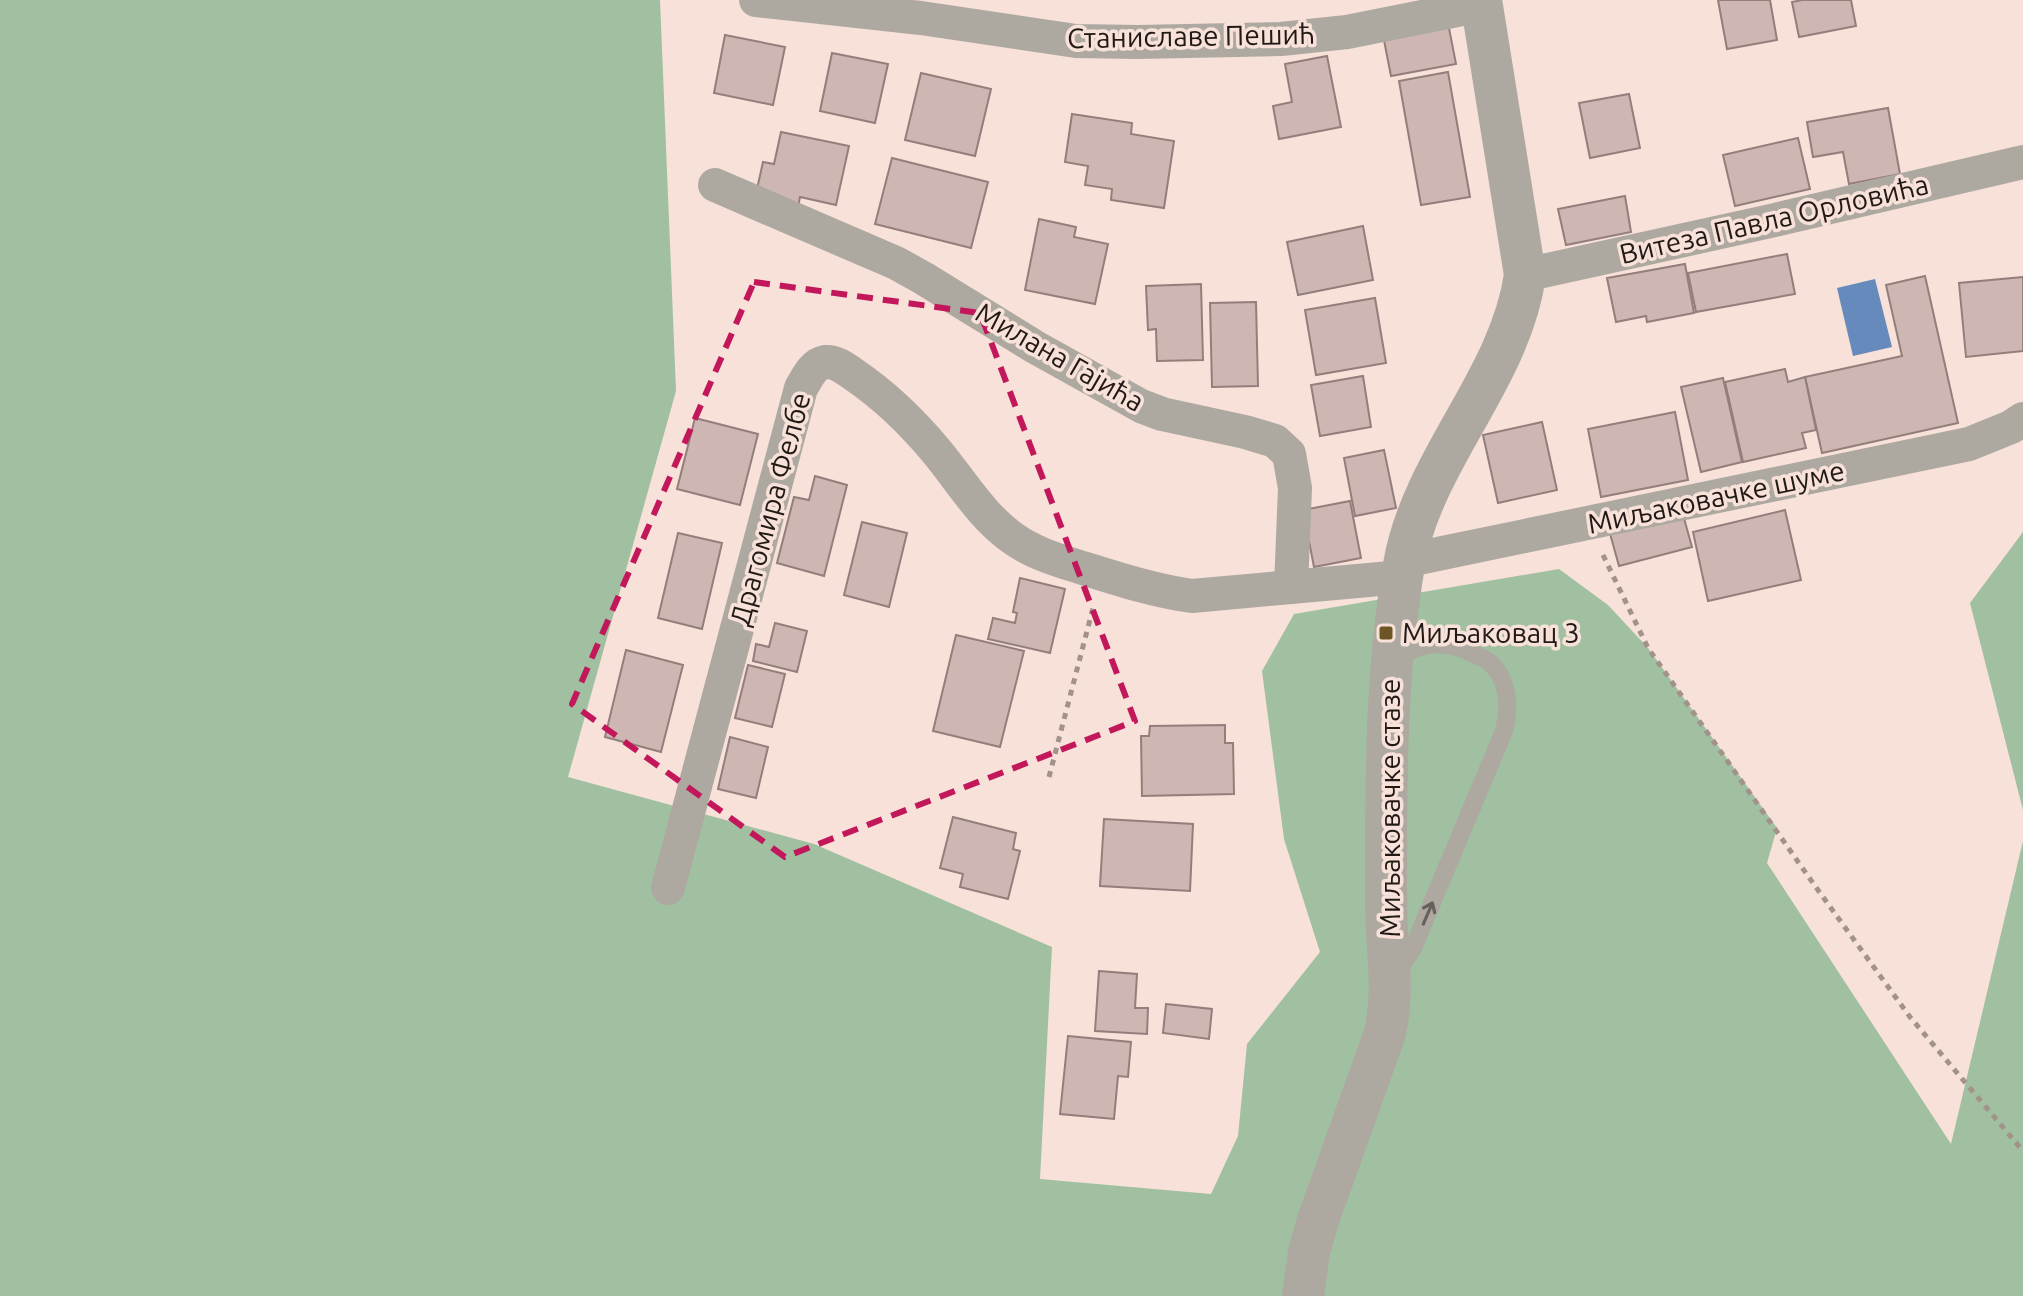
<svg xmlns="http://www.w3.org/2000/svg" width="2023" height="1296" font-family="Ubuntu,sans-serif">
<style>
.green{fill:#a0c0a1}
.water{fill:#678abc}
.building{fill:#ceb7b3;stroke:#947e7b;stroke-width:2}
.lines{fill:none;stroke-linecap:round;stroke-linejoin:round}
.path{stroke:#a2928b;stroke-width:5;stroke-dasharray:6 6;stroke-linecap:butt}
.service{stroke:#ada9a1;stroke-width:18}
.minor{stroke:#ada9a1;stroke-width:34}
.tertiary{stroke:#ada9a1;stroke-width:42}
.oneway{stroke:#66615c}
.marked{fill:none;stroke:#c2185b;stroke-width:6;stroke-dasharray:16 10;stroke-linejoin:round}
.poi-dot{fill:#6e5526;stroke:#f7e1d8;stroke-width:3}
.labels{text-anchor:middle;stroke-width:7;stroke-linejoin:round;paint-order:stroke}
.street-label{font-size:28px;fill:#201916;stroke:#f7e1d8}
.poi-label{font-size:28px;fill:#201916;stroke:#f7e1d8;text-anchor:start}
</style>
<rect width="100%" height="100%" fill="#f7e1d8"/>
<g class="green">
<polygon points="0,0 660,0 676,391 568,777 814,844 1052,947 1040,1179 1211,1194 1238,1136 1247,1044 1320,952 1284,839 1262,671 1294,614 1559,569 1608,605 1648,648 1777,828 1767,863 1951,1144 2023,841 2023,1296 0,1296"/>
<polygon points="2023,532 2023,810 1970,603"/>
</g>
<polygon class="water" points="1875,279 1892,347 1853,356 1837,288"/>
<g class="building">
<polygon points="1718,0 1770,0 1777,40 1727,49"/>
<polygon points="1802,0 1851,0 1856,26 1799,37 1792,2"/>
<polygon points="1448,23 1456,64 1391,76 1383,35"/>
<polygon points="725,35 785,47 773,105 714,93"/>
<polygon points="832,53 888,64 875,123 820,111"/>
<polygon points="1327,56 1341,127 1279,139 1273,106 1292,102 1285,64"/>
<polygon points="1448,72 1470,197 1421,205 1399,81"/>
<polygon points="921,73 991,89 975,156 905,140"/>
<polygon points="1629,94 1640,148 1590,158 1579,103"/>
<polygon points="1888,108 1900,174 1849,184 1843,152 1813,157 1807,122"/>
<polygon points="1072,114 1132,123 1131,134 1174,141 1164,208 1111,200 1112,189 1085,185 1088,166 1065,162"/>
<polygon points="781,132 849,146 836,205 800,197 798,207 755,198 763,162 774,164"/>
<polygon points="1798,138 1810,189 1735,206 1723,155"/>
<polygon points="892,158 988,182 971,248 875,224"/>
<polygon points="1625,196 1631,232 1566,245 1558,209"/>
<polygon points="1039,219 1076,227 1074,237 1108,244 1095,304 1025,290"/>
<polygon points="1363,226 1373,280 1298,295 1287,242"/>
<polygon points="1787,254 1795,294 1696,312 1688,273"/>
<polygon points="1685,264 1694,313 1647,322 1646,316 1616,322 1607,278"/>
<polygon points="1925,276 1958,423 1822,453 1805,377 1902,356 1886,285"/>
<polygon points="2023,277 2023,351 1966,357 1959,283"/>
<polygon points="1201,284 1203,360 1157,361 1156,329 1148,330 1146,286"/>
<polygon points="1375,298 1386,363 1316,375 1305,310"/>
<polygon points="1256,302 1258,386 1212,387 1210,303"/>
<polygon points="1785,369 1788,382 1805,377 1816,430 1802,433 1806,448 1743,462 1725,382"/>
<polygon points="1363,376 1371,427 1320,436 1311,385"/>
<polygon points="1723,378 1742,462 1701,472 1681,387"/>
<polygon points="1675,412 1688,480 1601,497 1588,429"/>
<polygon points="695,418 758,434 740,505 677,489"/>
<polygon points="1542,422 1557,490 1498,503 1483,435"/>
<polygon points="1384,450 1396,508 1355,516 1344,458"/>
<polygon points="815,476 847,485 824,576 777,563 794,497 809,500"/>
<polygon points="1350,501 1361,558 1314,567 1303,510"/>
<polygon points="1785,510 1801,580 1708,601 1693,532"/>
<polygon points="1682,511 1692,547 1619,566 1609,530"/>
<polygon points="862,522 907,533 889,607 844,595"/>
<polygon points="678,533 722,543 702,629 658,618"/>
<polygon points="1020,578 1065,589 1050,653 988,639 993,618 1015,623 1017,613 1013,612"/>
<polygon points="775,623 807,631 797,672 753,661 756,644 769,647"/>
<polygon points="956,635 1024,651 1000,747 933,731"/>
<polygon points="626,650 683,665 661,752 605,737"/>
<polygon points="748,665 785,674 772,727 735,718"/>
<polygon points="1225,725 1225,743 1233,743 1234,794 1142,796 1141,736 1149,736 1150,726"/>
<polygon points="730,737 768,747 756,798 718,789"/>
<polygon points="953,817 1016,833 1013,849 1020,851 1008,899 960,887 963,874 940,868"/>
<polygon points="1104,819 1193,824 1190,891 1100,886"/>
<polygon points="1099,971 1137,974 1135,1008 1148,1008 1147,1034 1095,1031"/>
<polygon points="1166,1004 1212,1009 1209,1039 1163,1033"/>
<polygon points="1068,1036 1131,1042 1128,1077 1118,1076 1114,1119 1060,1114"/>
</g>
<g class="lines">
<g class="path">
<polyline points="1603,555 1648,648 1815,886 1910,1017 2023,1151"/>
<polyline points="1049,777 1093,608"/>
</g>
<path class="service" d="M1393 661C1404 654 1415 647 1428 645 1442 643 1458 646 1471 653 1476 655 1483 658 1488 661 1509 678 1510 707 1504 731L1413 948 1397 973"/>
<g class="minor">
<polyline points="756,0 921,18 1076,41 1138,42 1281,39 1347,32 1482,5"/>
<polyline points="715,185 896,263 923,278 1035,347 1141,406 1162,414 1245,432 1275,441 1289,454 1295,488 1291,587"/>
<polyline points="1525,275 1775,220 2023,162"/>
<polyline points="1404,561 1969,444 2011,427 2023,419"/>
<path d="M668 888 801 388C807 378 813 364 825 362 835 361 845 368 853 374 884 395 913 423 937 452 961 481 982 517 1014 539 1035 554 1061 561 1086 569 1121 580 1156 591 1192 596L1402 577"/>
</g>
<path class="tertiary" d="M1303 1296 1309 1252 1318 1220 1385 1033C1393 993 1389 969 1387 930 1386 914 1386 897 1386 881 1386 775 1386 670 1404 565 1422 460 1510 380 1525 275L1481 0"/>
</g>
<defs><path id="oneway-shaft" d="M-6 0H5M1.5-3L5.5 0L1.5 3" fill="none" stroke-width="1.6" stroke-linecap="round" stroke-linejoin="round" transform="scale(2)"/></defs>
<use class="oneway" href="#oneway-shaft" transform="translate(1428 913) rotate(-67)"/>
<path class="marked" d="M754 282 980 313 1135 721 785 857 572 704Z"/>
<rect class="poi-dot" x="1378" y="625" width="16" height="16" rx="4"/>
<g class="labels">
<g class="street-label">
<text transform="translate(1191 36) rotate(-1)" y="10">Станиславе Пешић</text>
<text transform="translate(1774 219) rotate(-13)" y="10">Витеза Павла Орловића</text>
<text transform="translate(1060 357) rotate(30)" y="10">Милана Гајића</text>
<text transform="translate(1716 497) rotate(-12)" y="10">Миљаковачке шуме</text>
<text transform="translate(770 509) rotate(-75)" y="10">Драгомира Фелбе</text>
<text transform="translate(1390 808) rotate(-90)" y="10">Миљаковачке стазе</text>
</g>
<g class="poi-label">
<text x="1402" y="643">Миљаковац 3</text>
</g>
</g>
</svg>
